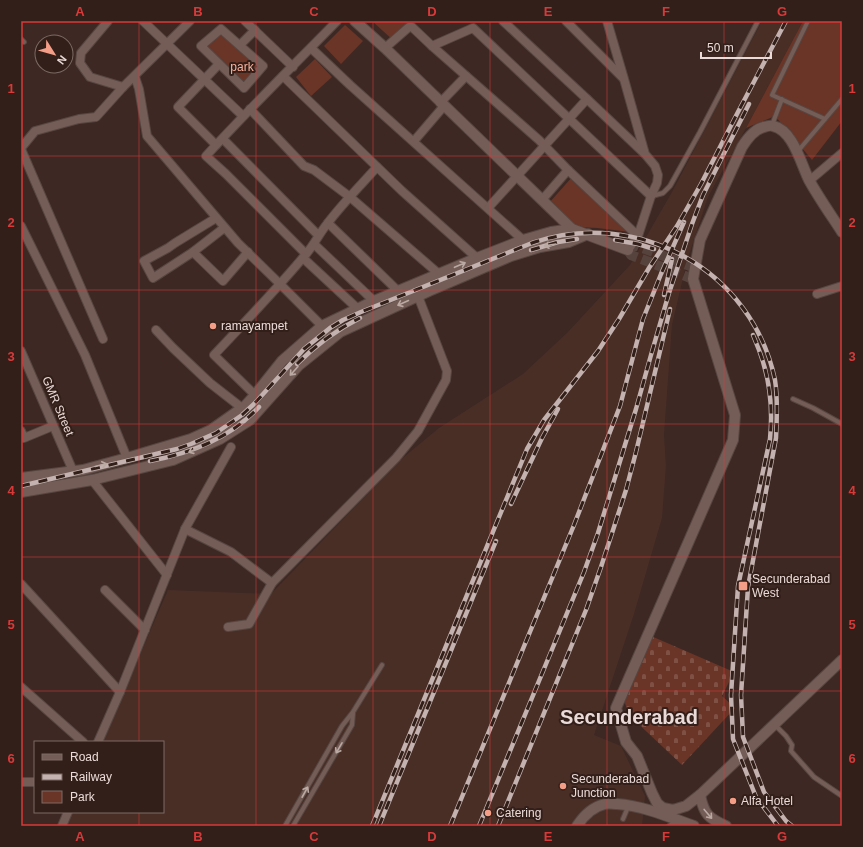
<svg xmlns="http://www.w3.org/2000/svg" width="863" height="847" font-family="Helvetica,sans-serif">
<style>
.built{fill:#492e26}
.cemetery{fill:url(#cemetery-stones)}
.green{fill:#6a3426}
.lines{fill:none;stroke-linecap:round;stroke-linejoin:round}
.tertiary-tunnel{stroke:#57433e;stroke-width:10;stroke-dasharray:10 5;stroke-linecap:butt}
.service-casing{stroke:#574641;stroke-width:6}
.minor-casing{stroke:#574641;stroke-width:10}
.tertiary-casing{stroke:#574641;stroke-width:12}
.service{stroke:#755d57;stroke-width:4}
.minor{stroke:#755d57;stroke-width:8}
.tertiary{stroke:#755d57;stroke-width:10}
.rail-casing{stroke:#c3b2af;stroke-width:4.5}
.rail{stroke:#331f19;stroke-width:3;stroke-dasharray:9;stroke-linecap:butt}
.oneway{stroke:#bba9a4}
.grid{fill:none;stroke:#d83a3a;stroke-width:1;stroke-opacity:0.55}
.poi-dot{fill:#f49e88;stroke:#331f19;stroke-width:1.5}
.labels{text-anchor:middle;stroke-width:4;stroke-linejoin:round;paint-order:stroke}
.park-label{font-size:12px;fill:#fbb09c;stroke:#331f19}
.poi-label{font-size:12px;fill:#eadbd8;stroke:#331f19;text-anchor:start}
.street-label{font-size:12px;fill:#eadbd8;stroke:#331f19}
.town-label{font-size:20px;font-weight:bold;fill:#eadbd8;stroke:#331f19}
.neatline{fill:none;stroke:#d83a3a;stroke-width:1.5}
.grid-label{font-size:13px;text-anchor:middle;font-weight:bold;fill:#d83a3a}
</style>
<defs>
<pattern id="cemetery-stones" width="16" height="16" patternUnits="userSpaceOnUse"><rect width="16" height="16" fill="#6a3426"/><path d="M2 7V4a2 2 0 0 1 4 0v3zM10 15v-3a2 2 0 0 1 4 0v3z" fill="#7f5145"/></pattern>
</defs>
<rect width="100%" height="100%" fill="#3d2823"/>
<polygon class="built" points="762,21 803,21 746,128 708,197 687,261 672,325 664,435 666,466 662,518 634,614 594,735 621,746 645,796 642,826 65,826 72,812 163,812 163,742 102,742 168,590 271,594 399,461 439,428 523,374 568,332 630,265 672,192"/>
<polygon class="cemetery" points="651,636 734,672 722,696 735,708 682,765 630,716 624,701"/>
<g class="green">
<polygon points="372,21 413,21 394,41"/>
<polygon points="803,21 842,21 842,121 812,160 775,116 746,128"/>
<polygon points="345,25 363,41 341,64 324,46"/>
<polygon points="222,31 260,67 243,85 203,46"/>
<polygon points="315,59 332,77 311,96 296,77"/>
<polygon points="573,176 630,232 597,228 575,227 549,203"/>
</g>
<g class="lines">
<polyline class="tertiary-tunnel" points="693,279 631,255 628,250 635,245 695,268"/>
<defs>
<g id="service">
<polyline points="808,21 772,95 825,119"/>
<polyline points="21,39 24,42"/>
<polyline points="772,125 782,99"/>
<polyline points="798,151 842,99"/>
<polyline points="652,196 663,193 670,186 700,132 758,21"/>
<polyline points="793,399 813,408 842,424"/>
<polyline points="774,724 786,736 792,745 791,751 814,777 842,796"/>
<polyline points="623,819 628,807"/>
<polyline points="285,826 342,726 353,712 382,665"/>
<polyline points="293,826 352,725 353,713"/>
<polyline points="669,826 677,821"/>
</g>
<g id="minor">
<polyline points="108,21 81,53 80,63 90,77 123,87"/>
<polyline points="143,21 243,116"/>
<polyline points="245,21 293,67"/>
<polyline points="503,21 587,99 644,153"/>
<polyline points="566,21 623,78"/>
<polyline points="607,21 624,79 645,154 655,166 658,175 657,183 651,196 638,236 628,250"/>
<polygon points="221,29 263,66 244,88 201,46"/>
<polyline points="240,45 255,30"/>
<polyline points="432,46 473,28 651,196"/>
<polyline points="311,48 350,85 523,240 530,250"/>
<polyline points="385,48 409,27 412,27 432,46 539,140 568,170 638,236"/>
<polyline points="283,76 402,191 477,258"/>
<polyline points="135,77 139,89 147,136 238,243 280,284 322,326 331,338"/>
<polyline points="440,103 466,76"/>
<polyline points="250,109 304,166 314,170 350,197 439,274 447,284"/>
<polyline points="223,139 318,235"/>
<polyline points="414,141 444,106"/>
<polyline points="216,145 178,107 219,64"/>
<polyline points="21,148 35,131 79,119 96,117 123,87 190,21"/>
<polyline points="21,149 103,339"/>
<polyline points="809,181 842,153"/>
<polyline points="542,200 568,170"/>
<polyline points="488,208 587,99"/>
<polyline points="216,218 175,243 168,248 144,261 153,278 193,252 224,228"/>
<polyline points="328,223 398,291"/>
<polyline points="21,226 85,355 127,458"/>
<polyline points="314,244 374,301"/>
<polyline points="193,252 223,281 248,252"/>
<path d="M306 254 226 174 206 156C248 110 293 66 337 21"/>
<polyline points="303,258 358,309"/>
<polyline points="817,294 842,286"/>
<polyline points="156,330 173,348 210,383 242,408"/>
<polyline points="21,351 73,471"/>
<path d="M255 395 214 355C245 322 277 289 306 254 314 245 319 234 327 224 342 204 360 186 377 167"/>
<polyline points="21,431 24,438 53,426"/>
<polyline points="92,480 167,575"/>
<polyline points="185,529 231,552 272,583"/>
<polyline points="21,584 120,692"/>
<polyline points="105,590 145,630"/>
<polyline points="228,627 249,624 272,583 396,458 418,431 446,380 447,371 418,296 412,285"/>
<polyline points="21,687 83,742"/>
<polyline points="98,742 120,692 185,529 231,447"/>
<polyline points="21,782 35,782"/>
<polyline points="62,826 68,812"/>
</g>
<g id="tertiary">
<polyline points="355,21 385,48 572,229 628,250"/>
<path d="M842 232C831 215 819 198 809 180 801 164 793 130 773 126 770 125 767 126 764 127 754 129 747 139 742 147L700 240 693 279 735 415 733 440 616 708 626 742 637 756 652 793 657 803 663 808 673 810 686 806 700 795 842 660"/>
<polyline points="21,478 83,470 127,458 191,439 211,430 245,406 255,395 282,361 322,326 374,301 477,258 523,240 551,232 572,229"/>
<polyline points="21,492 92,480 173,460 220,439 250,420 299,365 340,332 429,291 511,256 540,247 569,242 588,234"/>
<path d="M700 795C704 814 708 818 726 826"/>
<path d="M577 826C584 815 592 807 605 804 609 803 613 804 617 804 644 806 669 817 694 826"/>
</g>
</defs>
<use href="#service" class="service-casing"/>
<use href="#minor" class="minor-casing"/>
<use href="#tertiary" class="tertiary-casing"/>
<use href="#service" class="service"/>
<use href="#minor" class="minor"/>
<use href="#tertiary" class="tertiary"/>
<defs>
<g id="rail">
<polyline points="615,240 638,244 654,249"/>
<polyline points="531,250 558,242 577,239"/>
<polyline points="664,295 672,259"/>
<path d="M753 335C755 340 757 345 759 350 770 379 773 409 770 439L738 586 731 695 733 739 756 797 778 826"/>
<path d="M297 364C316 345 336 330 360 318"/>
<path d="M150 461C191 453 229 439 259 407"/>
<path d="M21 486 177 449 191 444 216 433 242 415 254 404 304 349 330 328 343 320 361 312 532 243C638 207 752 270 775 380 778 399 777 419 776 438L748 587 741 695 743 737 764 792 786 821 792 826"/>
<polyline points="511,504 542,438 558,409"/>
<polyline points="372,826 527,449 544,420 598,351 619,319 649,268 677,226 701,184 738,112 786,21"/>
<polyline points="379,826 496,541"/>
<polyline points="450,826 574,525 620,406 643,319 661,274 684,222"/>
<polyline points="479,826 584,572 598,533 636,409 651,355 669,293 692,224 703,195 749,104"/>
<polyline points="498,826 586,610 601,567 626,490 636,452 670,309"/>
</g>
</defs>
<use href="#rail" class="rail-casing"/>
<use href="#rail" class="rail"/>
</g>
<defs><path id="oneway-shaft" d="M-6 0H5M1.5-3L5.5 0L1.5 3" fill="none" stroke-width="1.6" stroke-linecap="round" stroke-linejoin="round"/></defs>
<g class="oneway">
<use href="#oneway-shaft" transform="translate(550 245) rotate(170)"/>
<use href="#oneway-shaft" transform="translate(460 265) rotate(-23)"/>
<use href="#oneway-shaft" transform="translate(403 303) rotate(156)"/>
<use href="#oneway-shaft" transform="translate(294 371) rotate(132)"/>
<use href="#oneway-shaft" transform="translate(194 450) rotate(156)"/>
<use href="#oneway-shaft" transform="translate(101 465) rotate(-14)"/>
<use href="#oneway-shaft" transform="translate(339 748) rotate(120)"/>
<use href="#oneway-shaft" transform="translate(305 792) rotate(-61)"/>
<use href="#oneway-shaft" transform="translate(708 814) rotate(50)"/>
</g>
<path class="grid" d="M139 21V742M256 21V826M373 21V826M490 21V826M607 21V826M724 21V826M21 156H842M21 290H842M21 424H842M21 557H842M21 691H842M139 812V826"/>
<g class="poi-dot">
<circle cx="213" cy="326" r="4"/>
<rect x="738" y="581" width="10" height="10" rx="2"/>
<circle cx="563" cy="786" r="4"/>
<circle cx="733" cy="801" r="4"/>
<circle cx="488" cy="813" r="4"/>
</g>
<g class="labels">
<g class="park-label">
<text x="242" y="71">park</text>
</g>
<g class="poi-label">
<text x="221" y="330">ramayampet</text>
<text x="752" y="583">Secunderabad<tspan x="752" dy="14">West</tspan></text>
<text x="571" y="783">Secunderabad<tspan x="571" dy="14">Junction</tspan></text>
<text x="741" y="805">Alfa Hotel</text>
<text x="496" y="817">Catering</text>
</g>
<g class="street-label">
<text transform="translate(58 406) rotate(67)" y="4">GMR Street</text>
</g>
<g class="town-label">
<text x="629" y="724">Secunderabad</text>
</g>
</g>
<rect width="863" height="847" fill="none" stroke="#331f19" stroke-width="44"/>
<rect x="34" y="741" width="130" height="72" fill="#331f19" stroke="#7c6a65"/>
<rect x="42" y="754" width="20" height="6" fill="#755d57" stroke="#7c6a65"/>
<text x="70" y="761" font-size="12" fill="#eadbd8">Road</text>
<rect x="42" y="774" width="20" height="6" fill="#c3b2af" stroke="#7c6a65"/>
<text x="70" y="781" font-size="12" fill="#eadbd8">Railway</text>
<rect x="42" y="791" width="20" height="12" fill="#6a3426" stroke="#7c6a65"/>
<text x="70" y="801" font-size="12" fill="#eadbd8">Park</text>
<g transform="translate(54 54) rotate(127)"><circle r="19" fill="#331f19" stroke="#7c6a65"/>
<path d="M0-3L7 15L0 10L-7 15Z" fill="#f49e88"/>
<text y="-6" font-size="11" font-weight="bold" text-anchor="middle" fill="#eadbd8">N</text>
</g>
<path d="M701 52v6h70v-6" fill="none" stroke="#eadbd8" stroke-width="2"/>
<text x="707" y="52" font-size="12" fill="#eadbd8" stroke="#331f19" stroke-width="3" paint-order="stroke">50 m</text>
<rect x="22" y="22" width="819" height="803" class="neatline"/>
<g class="grid-label">
<text x="80" y="16">A</text>
<text x="198" y="16">B</text>
<text x="314" y="16">C</text>
<text x="432" y="16">D</text>
<text x="548" y="16">E</text>
<text x="666" y="16">F</text>
<text x="782" y="16">G</text>
<text x="11" y="93">1</text>
<text x="852" y="93">1</text>
<text x="11" y="227">2</text>
<text x="852" y="227">2</text>
<text x="11" y="361">3</text>
<text x="852" y="361">3</text>
<text x="11" y="495">4</text>
<text x="852" y="495">4</text>
<text x="11" y="629">5</text>
<text x="852" y="629">5</text>
<text x="11" y="763">6</text>
<text x="852" y="763">6</text>
<text x="80" y="841">A</text>
<text x="198" y="841">B</text>
<text x="314" y="841">C</text>
<text x="432" y="841">D</text>
<text x="548" y="841">E</text>
<text x="666" y="841">F</text>
<text x="782" y="841">G</text>
</g>
</svg>
